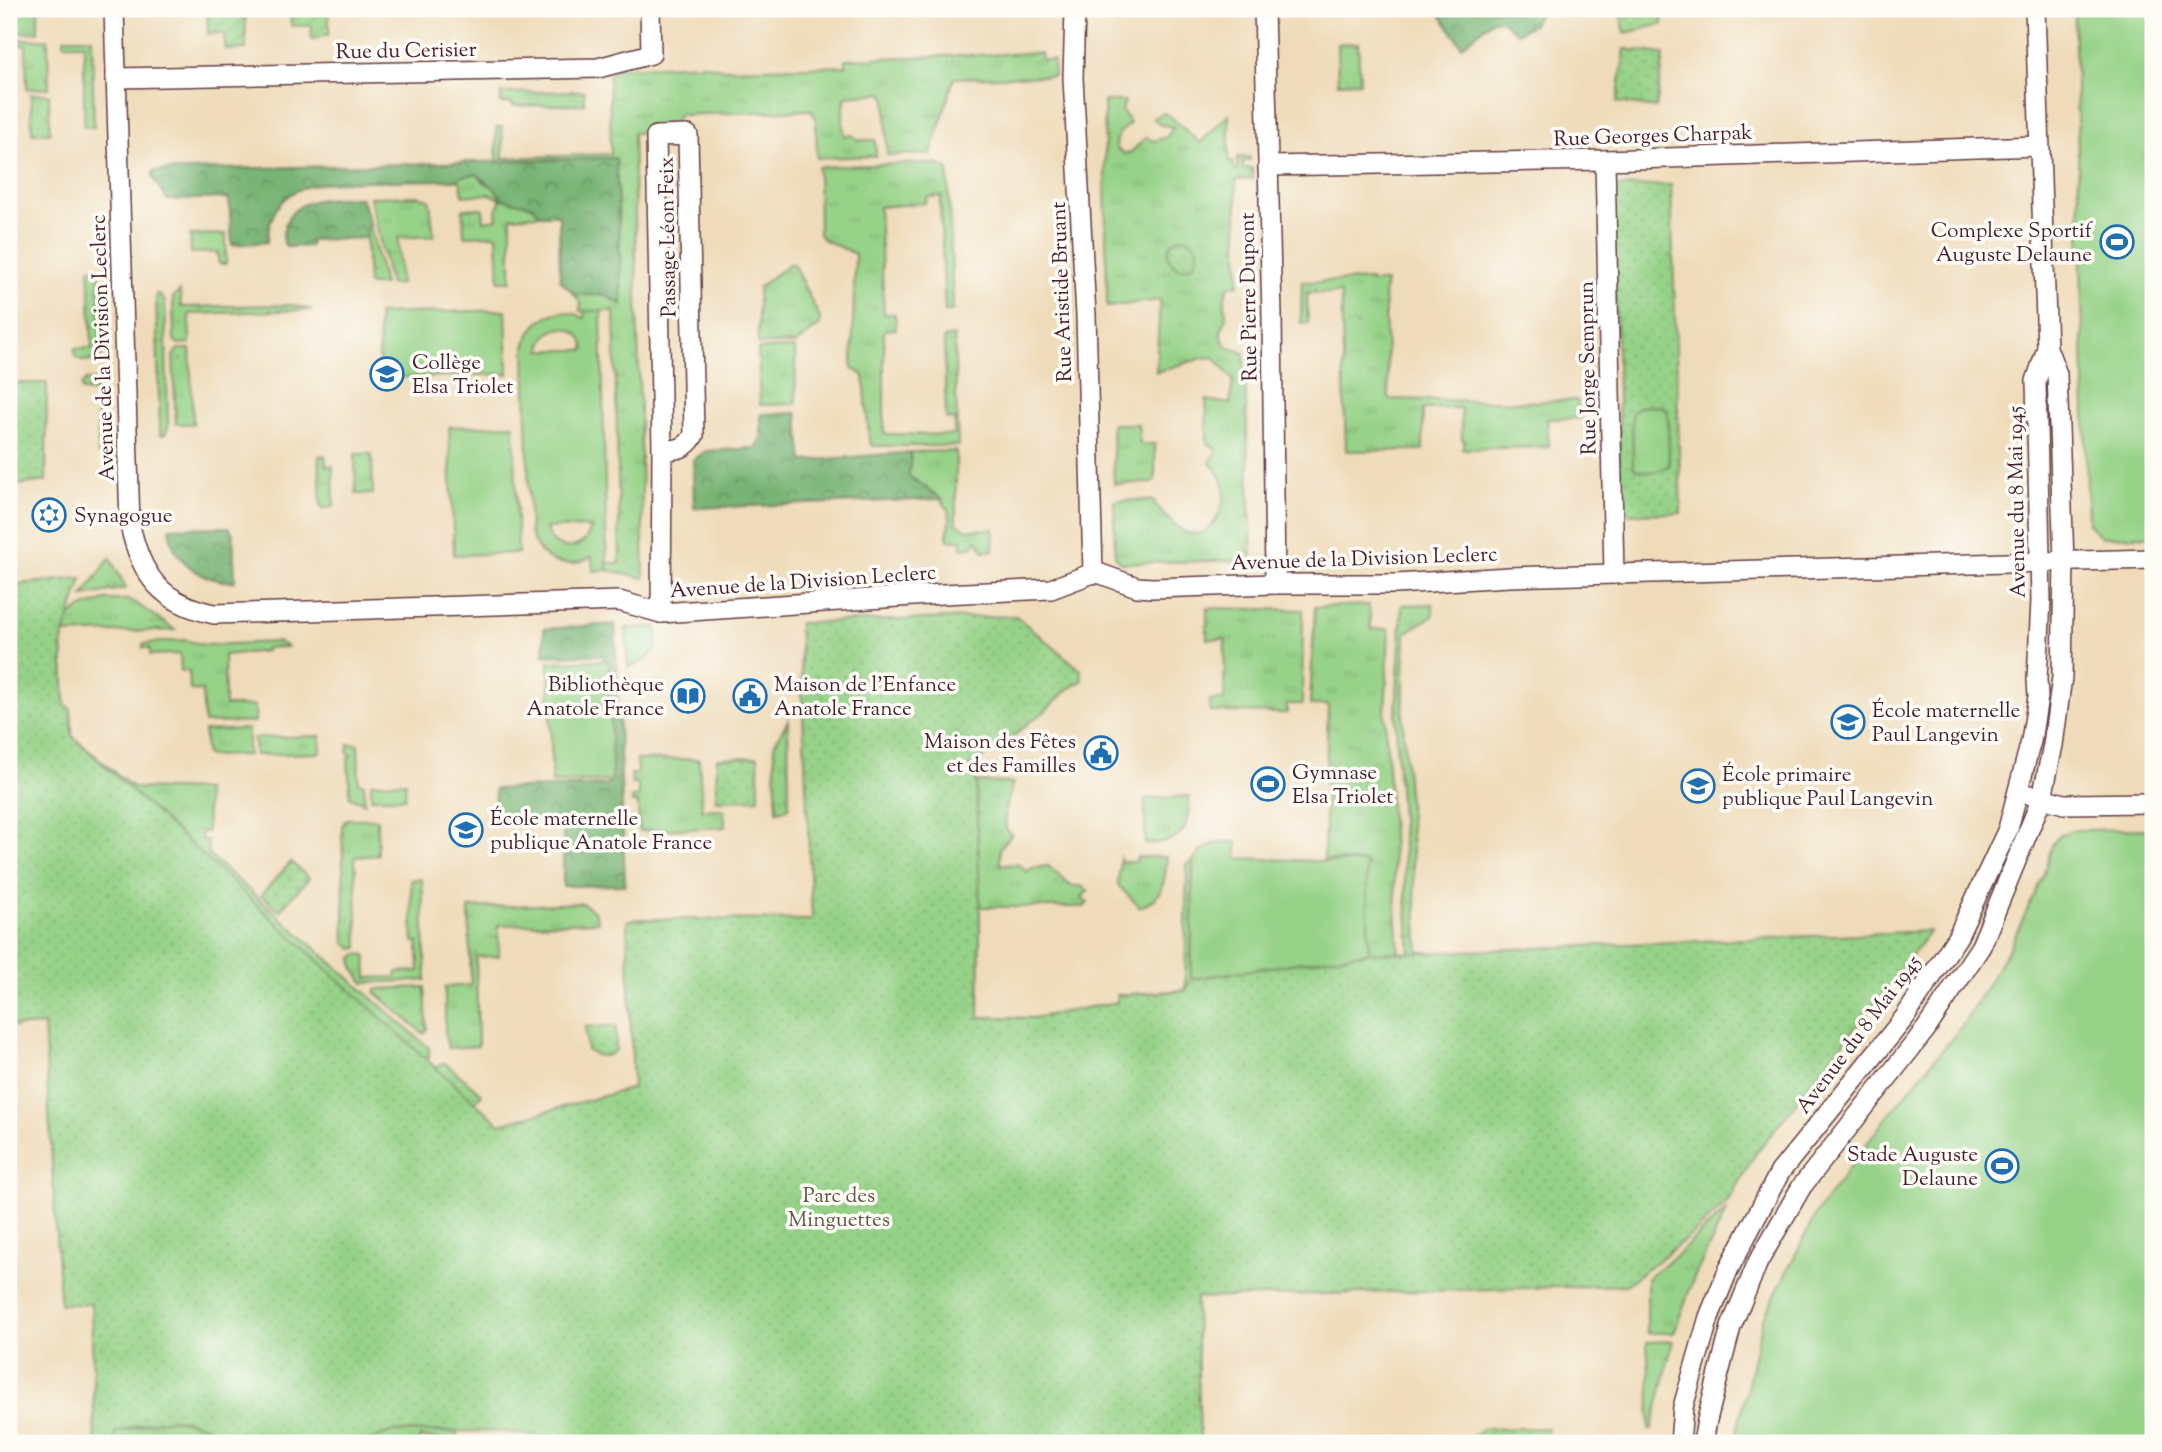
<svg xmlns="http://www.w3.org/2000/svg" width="2162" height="1452" font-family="'Sorts Mill Goudy',serif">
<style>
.grass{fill:url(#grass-tufts);stroke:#707859;stroke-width:2}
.forest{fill:url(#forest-crowns);stroke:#616a50;stroke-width:2}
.park{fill:url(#park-dots);stroke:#707859;stroke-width:2}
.garden{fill:url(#garden-furrows);stroke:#707859;stroke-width:2}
.pitch{fill:#96d287;stroke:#707859;stroke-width:2;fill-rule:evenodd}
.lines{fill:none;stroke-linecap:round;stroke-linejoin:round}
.street-casing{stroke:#633b40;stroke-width:22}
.street{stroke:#fff;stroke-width:19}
.labels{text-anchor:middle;stroke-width:7;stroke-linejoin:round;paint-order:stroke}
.street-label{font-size:21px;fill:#4a1f2b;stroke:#fdfcf7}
.poi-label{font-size:21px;fill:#4a1f2b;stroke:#fdfcf7;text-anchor:start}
.park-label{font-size:21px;fill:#615547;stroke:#fdfcf7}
</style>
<defs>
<pattern id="grass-tufts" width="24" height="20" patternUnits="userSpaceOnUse" patternTransform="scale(1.75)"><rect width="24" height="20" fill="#96d287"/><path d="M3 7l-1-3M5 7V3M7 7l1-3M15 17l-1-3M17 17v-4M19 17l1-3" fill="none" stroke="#83b475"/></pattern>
<pattern id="forest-crowns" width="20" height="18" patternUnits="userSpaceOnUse" patternTransform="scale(1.75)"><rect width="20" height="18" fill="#78b474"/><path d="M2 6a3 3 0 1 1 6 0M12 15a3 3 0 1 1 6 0" fill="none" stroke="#64925f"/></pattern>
<pattern id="park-dots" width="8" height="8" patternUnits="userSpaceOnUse" patternTransform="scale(1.75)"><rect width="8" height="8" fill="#96d287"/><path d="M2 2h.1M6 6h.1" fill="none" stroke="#83b475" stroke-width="1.8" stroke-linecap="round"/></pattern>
<pattern id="garden-furrows" width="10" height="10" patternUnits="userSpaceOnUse" patternTransform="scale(1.75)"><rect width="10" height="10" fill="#96d287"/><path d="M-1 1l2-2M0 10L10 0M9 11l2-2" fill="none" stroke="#83b475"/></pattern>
</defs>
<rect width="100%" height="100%" fill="#fdfcf7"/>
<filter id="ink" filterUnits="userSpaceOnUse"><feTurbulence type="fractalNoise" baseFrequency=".0143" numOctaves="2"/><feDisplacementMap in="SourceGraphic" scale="14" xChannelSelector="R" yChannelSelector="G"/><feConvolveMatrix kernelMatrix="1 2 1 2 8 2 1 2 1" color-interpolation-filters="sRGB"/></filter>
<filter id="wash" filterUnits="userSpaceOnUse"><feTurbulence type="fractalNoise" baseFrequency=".00686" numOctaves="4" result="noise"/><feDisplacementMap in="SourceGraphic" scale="28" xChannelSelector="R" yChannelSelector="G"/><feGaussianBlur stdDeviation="1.57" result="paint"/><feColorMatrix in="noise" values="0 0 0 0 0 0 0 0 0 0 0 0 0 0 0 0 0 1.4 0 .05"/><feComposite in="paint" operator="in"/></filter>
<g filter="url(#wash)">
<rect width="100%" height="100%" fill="#efdbb9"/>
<g class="grass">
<polygon points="9,9 38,9 38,32 9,33"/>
<polygon points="64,38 92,38 94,127 84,127 84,44 64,44"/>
<polygon points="48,39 49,88 27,89 26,45 9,45 9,40"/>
<polygon points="1358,43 1360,82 1338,83 1337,44"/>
<path d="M1041 53 1042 60H1053L1054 76 954 78 931 154 887 155 886 97 882 93 846 96C843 109 841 123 845 136L852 135 858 140H875L876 156 817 158 816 120 812 110 679 115 669 131 633 133 644 578 607 570V563H620L614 311H580L581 303 575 295H605L614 301 616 158 497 161 496 127H502L503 158 611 154 609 75 618 68 704 64 723 69 846 66V59Z"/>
<polygon points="584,91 584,104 513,106 512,103 501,103 501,93"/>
<polygon points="31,94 49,94 50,133 32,133"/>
<path d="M1104 101H1125L1122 111 1130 123C1121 132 1114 136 1117 149L1124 154 1130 153 1146 137 1153 141 1167 137 1173 127 1159 124 1153 118 1163 113 1170 116 1200 143 1229 114V161L1233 162 1234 170 1237 171 1238 157H1250V160L1243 161V168H1252L1253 179 1236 180 1239 284 1229 286C1223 296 1225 305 1226 316 1226 321 1222 329 1220 334L1226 346 1244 353 1252 560 1121 563 1115 556 1114 501 1152 500C1161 511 1174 529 1189 533 1215 539 1228 501 1223 481 1221 475 1214 468 1210 463L1217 449 1207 443 1206 400 1230 404 1233 380 1214 357 1203 358 1156 372 1160 300 1107 307Z"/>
<polygon points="923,163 939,165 948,169 953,310 945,312 940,203 942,196 927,197 925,203 879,207 884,314 895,314 896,329 884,330 884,434 954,435 954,419 946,419 944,338 954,336 958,446 872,446 869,439 864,375 852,369 855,254 822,239 819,234 818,167"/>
<polygon points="477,174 484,182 521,202 533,206 540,215 511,217 511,281 499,281 497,235 464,236 463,209 483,208 484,221 497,219 496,210 501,199 489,194 463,196 461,183 457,180 463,176"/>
<polygon points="418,196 429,199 430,203 434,236 398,238 400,284 390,285 370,197"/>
<polygon points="369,220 384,285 368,285 366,238"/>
<polygon points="226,234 226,264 219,264 217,252 191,253 190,235"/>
<polygon points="789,264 793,264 820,318 820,325 795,344 758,344 758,288"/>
<polygon points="89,268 99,268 101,360 82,361 76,357 74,349 92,348"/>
<polygon points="1370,280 1371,282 1386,282 1384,292 1389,399 1525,402 1577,400 1581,418 1547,419 1549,447 1462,449 1465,440 1462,440 1461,408 1423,409 1423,450 1346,451 1341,293 1307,293 1308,323 1301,323 1302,282"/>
<polygon points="180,291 181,307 292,305 312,310 189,314 190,343 178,344 174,340 173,297"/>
<polygon points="156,294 159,294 165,302 168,428 165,434 160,435"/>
<polygon points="795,348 796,404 760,405 758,349"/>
<polygon points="178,349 190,349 193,424 176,424 173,356"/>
<polygon points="86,380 103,380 105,454 98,455 97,392 82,391 81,385"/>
<polygon points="1112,424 1138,424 1140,444 1155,444 1155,480 1153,483 1114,484"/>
<path d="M956 451V523L968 530 994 529 993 550 984 551 977 540 971 547 961 548 962 540H948C945 534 950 528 950 520 949 498 924 487 909 476L911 452Z"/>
<polygon points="355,454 372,454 373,494 356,494"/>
<polygon points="325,455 326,466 333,466 334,507 321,508 319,456"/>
<polygon points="110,558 126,588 83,596"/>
<path d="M106 600H131L175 630 59 634C67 611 84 606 106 600Z"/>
<polygon points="1433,604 1433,616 1405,633 1403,721 1419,952 1427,952 1437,983 1411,968 1397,756 1396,716 1402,605"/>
<polygon points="1369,605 1371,629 1389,629 1385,715 1400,976 965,1082 971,867 976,782 1013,783 1005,810 1006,829 1011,835 1000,848 1000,864 1016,865 1017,863 1027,872 1032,868 1048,866 1071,886 1081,886 1088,891 1082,897 1088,903 1084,907 980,907 979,1017 1034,1018 1117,1002 1117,995 1185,990 1187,865 1193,861 1191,979 1366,863 1324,860 1328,705 1310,705 1315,607"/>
<polygon points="1207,608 1303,610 1302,704 1287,704 1287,713 1210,712 1210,700 1224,700 1225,639 1207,639"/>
<polygon points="657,627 657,649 645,661 628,667 626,628"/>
<polygon points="184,640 205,645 279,642 287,647 266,648 266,651 224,655 225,706 255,706 255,722 204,723 202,691 190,690 189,671 181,671 180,654 150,655 150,648 143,648 143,644"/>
<polygon points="62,641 65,705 71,709 72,736 134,788 206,790 207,832 201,832 201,840 207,840 209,855 429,1048 429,1057 420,1067 80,765 39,665"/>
<polygon points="788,720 789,806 787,809 777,811 774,745"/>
<polygon points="248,729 248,755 209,756 206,754 204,731"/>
<polygon points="320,736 321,750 318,753 255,755 254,738"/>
<polygon points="348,744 358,744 359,783 364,784 365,803 350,797 348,757 351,757 351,754 348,753"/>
<polygon points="699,759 702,810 724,809 725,827 639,831 638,803 632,803 632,798 638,797 638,784 632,784 631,774 637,774 637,760"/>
<polygon points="406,782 405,798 371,798 371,783"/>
<path d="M1189 796C1190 833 1181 842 1145 844V799Z"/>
<polygon points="347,819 377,819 378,855 355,857 358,948 353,949 345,943 342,825"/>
<path d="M1137 857H1167C1165 880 1164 900 1139 907L1118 885 1120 858 1122 862H1136Z"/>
<polygon points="422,879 426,980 364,983 354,969 352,959 358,954 366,955 367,978 396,977 397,972 419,971 418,942 413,942 411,880"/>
<polygon points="582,903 595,912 598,922 498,925 499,956 476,957 478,1046 448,1048 445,1035 445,987 471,985 469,908"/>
<polygon points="425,987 427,1028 424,1034 375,992 377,989"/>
<polygon points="442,1063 445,1063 482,1094 463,1115 434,1071"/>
<polygon points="1727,1209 1693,1280 1674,1333 1647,1333 1647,1278 1678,1254"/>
<polygon points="1673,1341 1652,1429 1649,1429 1650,1388 1647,1342"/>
<path d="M164 1419C192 1421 207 1422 227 1443L114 1439 115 1433Z"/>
<polygon points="390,1432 457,1432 455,1443 420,1437 419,1443 363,1443"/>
</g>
<g class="forest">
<polygon points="1436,9 1542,9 1532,25 1517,33 1502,20 1493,20 1462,46"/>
<path d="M616 158 622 304 605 295H575L560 280 559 215H540L533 206 501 199C496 186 486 184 477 174L463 176 457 180C429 180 402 181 374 181 324 182 271 178 267 242L232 245 229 198 167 200 153 178V171Z"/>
<path d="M361 198 369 220 366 238 311 240 310 246 286 247C282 240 282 233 285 225 296 194 335 198 361 198Z"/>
<polygon points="797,413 803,461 911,452 909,476 942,499 694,508 693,460 706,451 755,448 761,438 761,414"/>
<path d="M229 527 233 534 235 581C204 584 170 560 170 528Z"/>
<polygon points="615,624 625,885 563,886 563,818 494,820 495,789 608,785 604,655 544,656 544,629"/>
</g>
<g class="park">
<polygon points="1619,9 1660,9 1663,24 1625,33"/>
<polygon points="1625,49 1664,54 1656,108 1617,102"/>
<polygon points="1671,185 1681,513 1621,514 1613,187"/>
<circle cx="1183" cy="253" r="15"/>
<polygon points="9,383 47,383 46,481 9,486"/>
<path d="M82 578 62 641 65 705 71 709 72 736 439 1071 500 1124 633 1088 627 921 637 919 812 920 799 623 1016 616 1081 670 1082 681 1068 689 1043 713 1029 722 1003 746 970 765 976 782 980 907 979 1017 1034 1018 1117 1002V995L1185 991 1191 979 1369 952 1419 953 1930 931 1872 1007 1756 1153 1727 1202 1694 1233 1626 1285 1196 1298 1200 1443H577V1440L496 1431 390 1432 363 1443H227C194 1408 156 1419 115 1433L114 1443H95L91 1304H60L44 1025 9 1027V585Z"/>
<polygon points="758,757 759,799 716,800 717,758"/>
<polygon points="291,862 309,878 279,911 261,895"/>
<path d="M616 1026V1050C607 1059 597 1057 587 1050L585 1027Z"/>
</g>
<g class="garden">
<polygon points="207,9 245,9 246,49 226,50 224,33 208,34"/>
<polygon points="290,9 329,9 329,34 311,40 312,26 291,26"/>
<polygon points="1547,1428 1547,1443 1463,1443 1482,1429"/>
</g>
<g class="pitch">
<polygon points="2074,9 2153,9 2153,536 2102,537 2088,524"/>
<polygon points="506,310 508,374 380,378 378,314"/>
<path d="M585 311H601L607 570 593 571 592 557C563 571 541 563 530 533L525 349C529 321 557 302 584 318ZM563 328C575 330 584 337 585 350H541C542 338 550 329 563 328ZM591 527C586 553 551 555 546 528Z"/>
<path d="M1662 406 1668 412 1669 465C1660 473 1643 474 1633 467L1632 413 1638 407Z"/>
<polygon points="514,425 518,553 454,555 449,427"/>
<polygon points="609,660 612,781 552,783 549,662"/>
<polygon points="2153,829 2153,1443 1734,1443 1763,1319 1817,1212 1885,1119 1963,1025 2011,945 2043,876 2053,843 2061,834 2073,830"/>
<polygon points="1217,842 1237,842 1237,858 1366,863 1369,952 1191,979 1193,861 1201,851"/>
</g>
</g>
<g filter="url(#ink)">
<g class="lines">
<defs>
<g id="street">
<path d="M114 9 130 525C141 576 161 603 214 614L619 601 661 613 943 594 1051 589 1093 573 1101 574 1137 587 1152 588 1275 584H1396L1509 577 2153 559"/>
<polyline points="1075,9 1073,78 1086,315 1093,573"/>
<polyline points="1264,9 1272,315 1275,584"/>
<polyline points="116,78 598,68 651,54 650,9"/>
<polyline points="1605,160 1614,574"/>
<polyline points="1268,166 1605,160 2039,146"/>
<path d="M661 613 662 450 656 136 688 135 694 435C686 449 678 450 662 450"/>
<polyline points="2031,795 2064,804 2153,803"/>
<polyline points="1680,1443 1683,1407 1709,1317 1729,1268 1780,1172 1905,1017 1958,936 2008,829 2031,741 2038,697 2037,679 2041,600 2036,381 2047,348"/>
<polyline points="1703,1443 1707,1420 1731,1327 1758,1262 1802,1186 1926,1029 1981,946 2042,798 2053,745 2062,677 2064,561 2057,374 2047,348 2035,9"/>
</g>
</defs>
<use href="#street" class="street-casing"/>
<use href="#street" class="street"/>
</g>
</g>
<defs>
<symbol id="stadium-ring" viewBox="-11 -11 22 22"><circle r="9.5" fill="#fdfcf7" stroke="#1f6fb2" stroke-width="1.5"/><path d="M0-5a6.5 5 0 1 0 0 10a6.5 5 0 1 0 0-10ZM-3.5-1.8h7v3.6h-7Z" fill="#1f6fb2"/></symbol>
<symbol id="school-ring" viewBox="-11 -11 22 22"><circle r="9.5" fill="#fdfcf7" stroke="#1f6fb2" stroke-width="1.5"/><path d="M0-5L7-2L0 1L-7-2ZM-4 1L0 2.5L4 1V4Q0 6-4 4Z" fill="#1f6fb2"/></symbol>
<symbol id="synagogue-ring" viewBox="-11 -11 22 22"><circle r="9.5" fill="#fdfcf7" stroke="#1f6fb2" stroke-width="1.5"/><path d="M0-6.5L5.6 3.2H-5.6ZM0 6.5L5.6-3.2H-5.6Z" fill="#1f6fb2"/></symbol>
<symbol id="library-ring" viewBox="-11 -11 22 22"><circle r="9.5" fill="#fdfcf7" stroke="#1f6fb2" stroke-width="1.5"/><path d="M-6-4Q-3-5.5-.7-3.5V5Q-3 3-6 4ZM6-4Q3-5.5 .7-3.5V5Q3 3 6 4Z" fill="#1f6fb2"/></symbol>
<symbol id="civic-ring" viewBox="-11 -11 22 22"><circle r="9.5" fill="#fdfcf7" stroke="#1f6fb2" stroke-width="1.5"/><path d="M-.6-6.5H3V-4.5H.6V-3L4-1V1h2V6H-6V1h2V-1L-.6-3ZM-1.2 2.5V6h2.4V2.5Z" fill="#1f6fb2"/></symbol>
</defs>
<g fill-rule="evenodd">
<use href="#stadium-ring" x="2098" y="223" width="38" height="38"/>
<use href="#school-ring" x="368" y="355" width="38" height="38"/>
<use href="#synagogue-ring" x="30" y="496" width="38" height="38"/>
<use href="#library-ring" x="669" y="677" width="38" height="38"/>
<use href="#civic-ring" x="731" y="677" width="38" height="38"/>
<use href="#school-ring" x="1829" y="703" width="38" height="38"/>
<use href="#civic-ring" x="1082" y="734" width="38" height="38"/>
<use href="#stadium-ring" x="1249" y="765" width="38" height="38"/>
<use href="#school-ring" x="1679" y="767" width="38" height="38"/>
<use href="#school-ring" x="447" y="811" width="38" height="38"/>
<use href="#stadium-ring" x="1983" y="1147" width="38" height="38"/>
</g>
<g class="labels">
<g class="street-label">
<text transform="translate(406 50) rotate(-1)" y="7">Rue du Cerisier</text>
<text transform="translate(1653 135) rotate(-2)" y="7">Rue Georges Charpak</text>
<text transform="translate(667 237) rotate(-91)" y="7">Passage Léon Feix</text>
<text transform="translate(1061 292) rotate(-92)" y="7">Rue Aristide Bruant</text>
<text transform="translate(1248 297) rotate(-91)" y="7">Rue Pierre Dupont</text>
<text transform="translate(102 348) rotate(-92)" y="7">Avenue de la Division Leclerc</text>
<text transform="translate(1587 368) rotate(-91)" y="7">Rue Jorge Semprun</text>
<text transform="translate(2016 502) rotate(-91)" y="7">Avenue du 8 Mai 1945</text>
<text transform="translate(1364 558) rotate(-2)" y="7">Avenue de la Division Leclerc</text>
<text transform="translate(803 581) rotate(-4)" y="7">Avenue de la Division Leclerc</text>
<text transform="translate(1858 1034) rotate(-53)" y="7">Avenue du 8 Mai 1945</text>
</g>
<g class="poi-label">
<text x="2092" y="237" text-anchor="end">Complexe Sportif<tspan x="2092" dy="24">Auguste Delaune</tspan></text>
<text x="412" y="369">Collège<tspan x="412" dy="24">Elsa Triolet</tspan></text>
<text x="74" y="522">Synagogue</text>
<text x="664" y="691" text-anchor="end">Bibliothèque<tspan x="664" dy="24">Anatole France</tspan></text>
<text x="774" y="691">Maison de l'Enfance<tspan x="774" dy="24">Anatole France</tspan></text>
<text x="1872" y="717">École maternelle<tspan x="1872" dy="24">Paul Langevin</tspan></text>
<text x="1076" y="748" text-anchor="end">Maison des Fêtes<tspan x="1076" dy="24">et des Familles</tspan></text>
<text x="1292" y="779">Gymnase<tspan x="1292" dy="24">Elsa Triolet</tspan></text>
<text x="1722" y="781">École primaire<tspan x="1722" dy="24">publique Paul Langevin</tspan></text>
<text x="490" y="825">École maternelle<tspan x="490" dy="24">publique Anatole France</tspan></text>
<text x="1978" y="1161" text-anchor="end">Stade Auguste<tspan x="1978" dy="24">Delaune</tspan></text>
</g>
<g class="park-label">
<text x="839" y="1202">Parc des<tspan x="839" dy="24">Minguettes</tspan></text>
</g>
</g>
<rect width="2162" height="1452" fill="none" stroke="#fdfcf7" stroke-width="35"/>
</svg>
